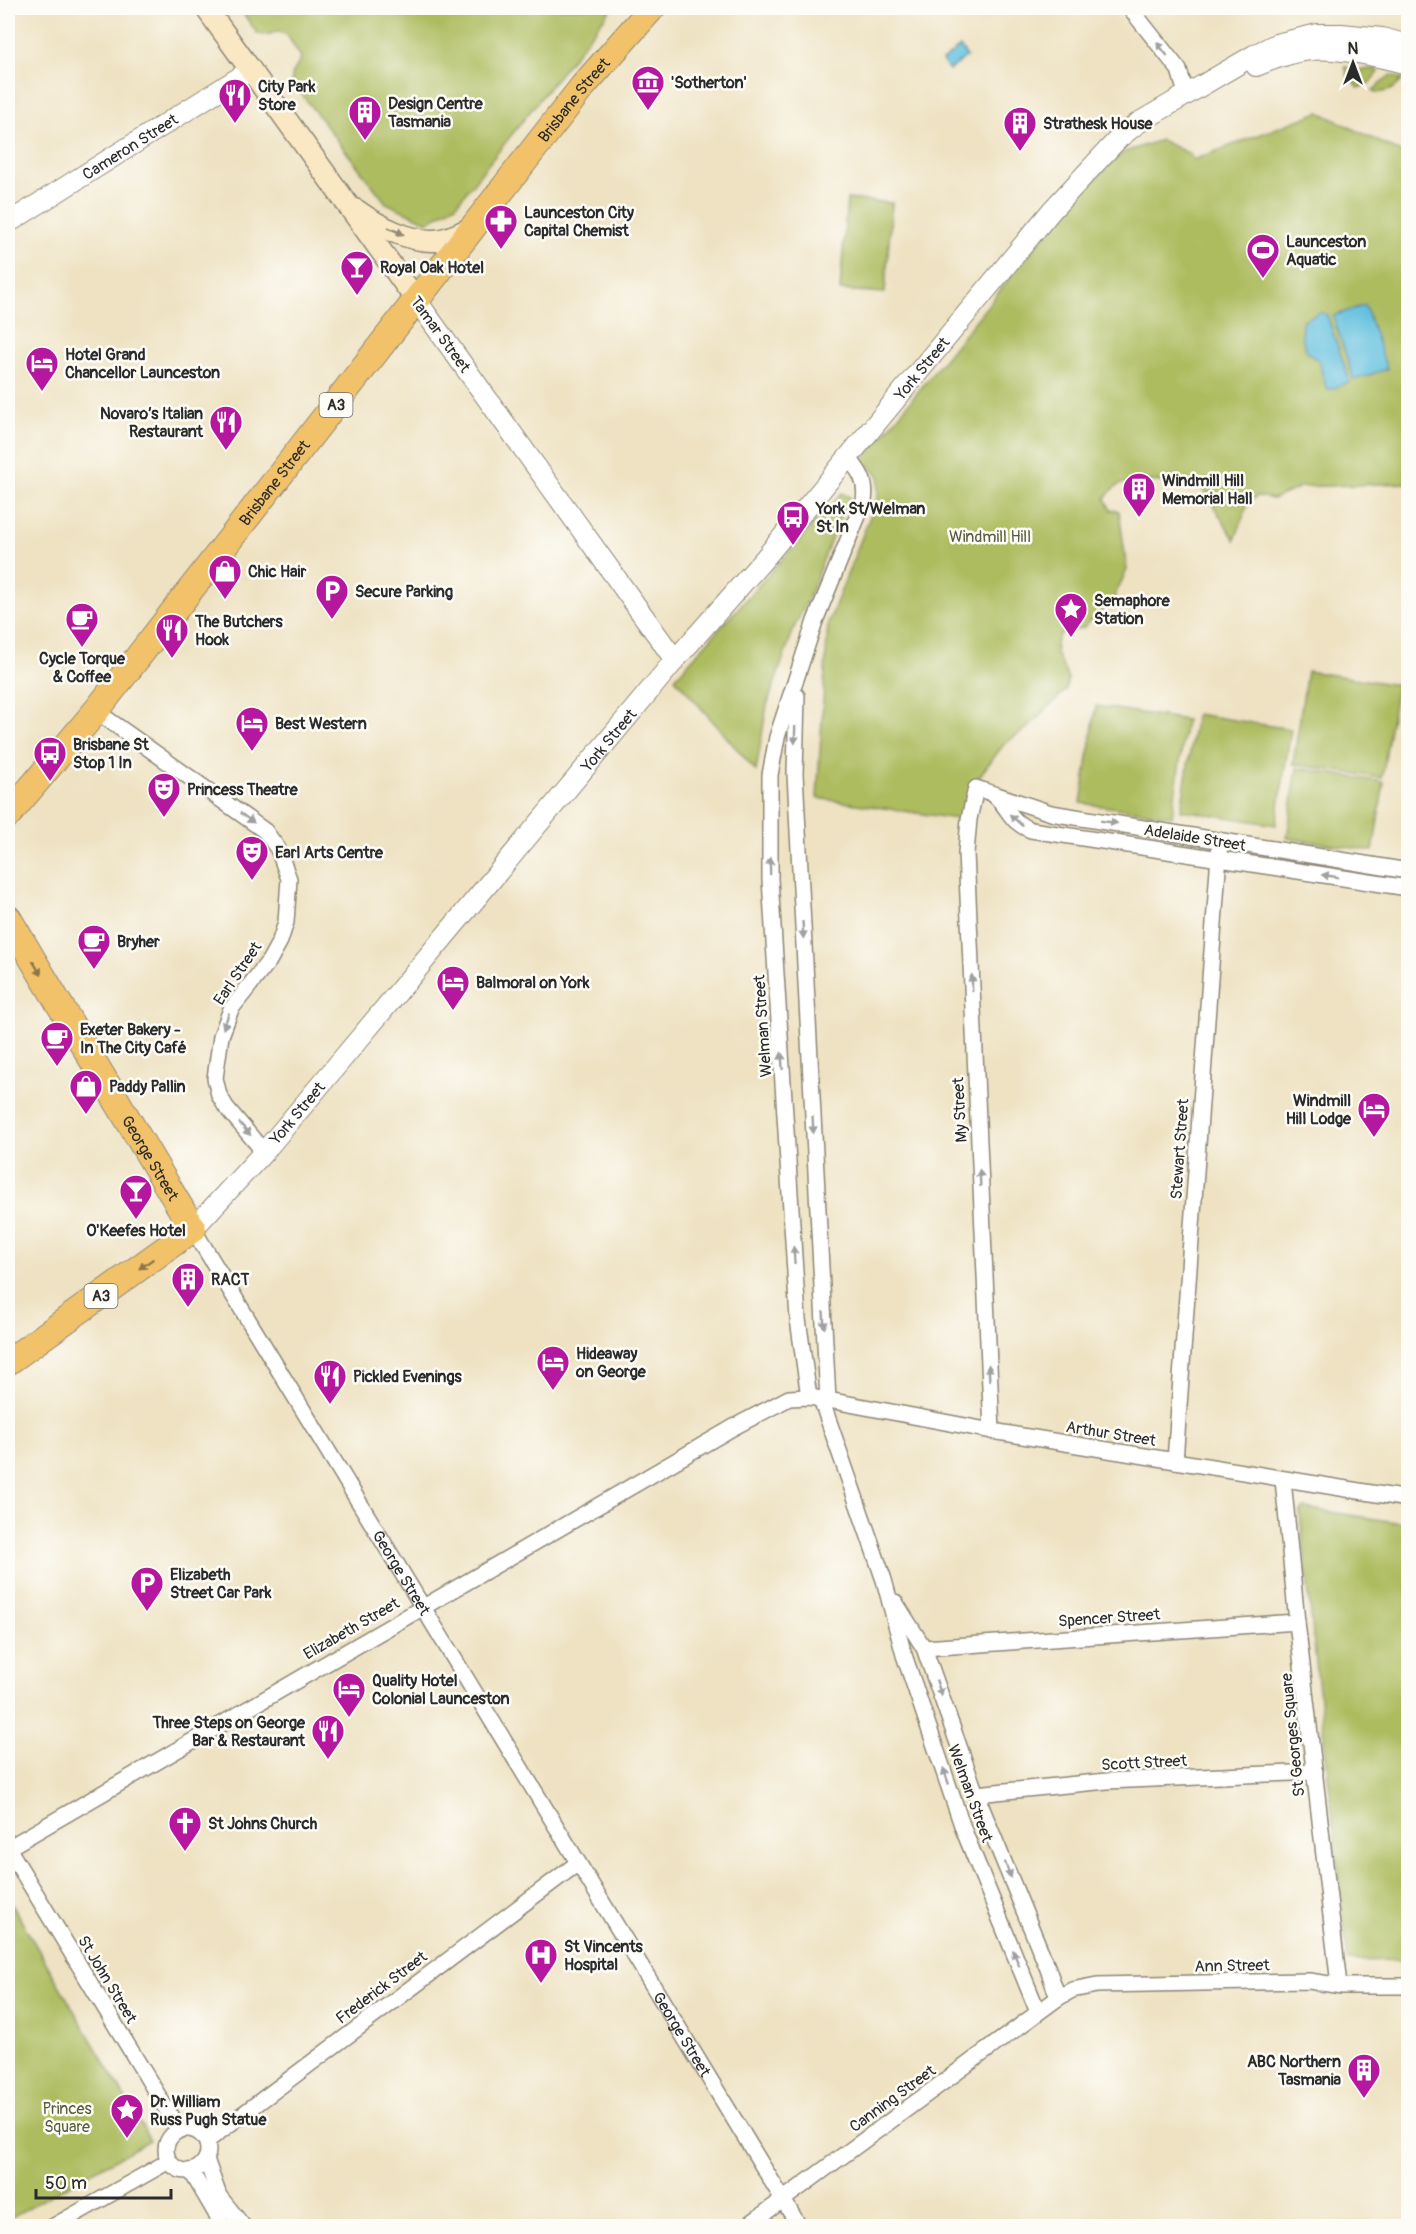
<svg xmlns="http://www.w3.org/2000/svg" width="1416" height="2234" font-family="Pangolin,sans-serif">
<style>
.green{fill:#adbc5f;stroke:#6c7445;stroke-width:1.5}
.water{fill:#60bfdf;stroke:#467585;stroke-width:1.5}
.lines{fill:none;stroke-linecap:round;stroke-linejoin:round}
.minor-casing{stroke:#8c8676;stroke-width:18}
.tertiary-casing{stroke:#8c8676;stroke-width:22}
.secondary-casing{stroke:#8c8676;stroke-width:24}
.trunk-casing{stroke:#8c8676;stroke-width:28}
.minor{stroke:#fff;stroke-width:15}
.tertiary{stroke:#fff;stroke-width:20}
.secondary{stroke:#fae7c3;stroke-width:21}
.trunk{stroke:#f2c26a;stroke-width:26}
.oneway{fill:#a0a0a0}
.oneway2{fill:#928977}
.oneway3{fill:#8e764a}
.labels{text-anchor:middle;stroke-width:5;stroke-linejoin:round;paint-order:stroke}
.shield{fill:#fdfcf7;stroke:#6a6a68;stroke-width:1.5}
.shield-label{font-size:15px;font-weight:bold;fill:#2b2b2b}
.poi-label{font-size:16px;font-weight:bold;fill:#2b2b2b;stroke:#fdfcf7;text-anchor:start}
.street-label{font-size:16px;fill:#2b2b2b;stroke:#fdfcf7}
.park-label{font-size:16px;fill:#585e3d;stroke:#fdfcf7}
</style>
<rect width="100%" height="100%" fill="#fdfcf7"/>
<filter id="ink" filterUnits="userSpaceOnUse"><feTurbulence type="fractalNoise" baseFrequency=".0167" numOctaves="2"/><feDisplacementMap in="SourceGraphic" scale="12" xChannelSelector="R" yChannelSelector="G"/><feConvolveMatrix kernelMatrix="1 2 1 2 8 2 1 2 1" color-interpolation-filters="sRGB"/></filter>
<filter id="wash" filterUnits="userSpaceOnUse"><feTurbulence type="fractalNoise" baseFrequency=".008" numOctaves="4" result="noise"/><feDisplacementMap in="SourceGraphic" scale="24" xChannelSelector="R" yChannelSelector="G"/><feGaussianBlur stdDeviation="1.35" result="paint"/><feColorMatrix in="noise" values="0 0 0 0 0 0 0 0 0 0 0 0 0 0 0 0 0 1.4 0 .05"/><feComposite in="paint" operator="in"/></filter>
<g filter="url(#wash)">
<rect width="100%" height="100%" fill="#eee2c2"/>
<g class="green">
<path d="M239 8H612L456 205 427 222 386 203 292 82C290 71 299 67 301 57L287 35 278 31 267 35 258 34Z"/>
<polygon points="1345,67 1353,68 1354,70 1376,69 1379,72 1371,82 1359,88 1348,76"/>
<path d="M1391 75 1403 79C1396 89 1383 95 1372 91Z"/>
<path d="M1319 112 1408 156V483L1298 487 1297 489 1273 499 1257 496 1248 503 1235 540 1201 486C1180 483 1137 477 1118 485 1112 489 1109 493 1105 499L1111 510 1119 511 1127 570 1113 599 1083 628 1060 634 1056 643V653L1068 678 1066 690 1025 730 1005 743 978 778 963 820 817 798 828 624 878 496 879 476 863 460 1047 232 1079 195 1122 153 1161 140 1190 154 1193 160Z"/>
<polygon points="847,199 892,203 885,293 840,290"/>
<polygon points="842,493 851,498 838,521 808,599 794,628 767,705 756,771 675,678"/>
<polygon points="1307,671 1397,685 1382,778 1293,764"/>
<polygon points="1096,706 1186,720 1172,816 1081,803"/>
<polygon points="1196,714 1291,729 1276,825 1181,810"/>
<polygon points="1297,768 1384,782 1373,851 1287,838"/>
<polygon points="1304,1508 1408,1524 1408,1960 1348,1961 1300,1513"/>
<polygon points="8,1898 150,2140 8,2219"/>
</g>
<g class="water">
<polygon points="960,47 967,56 949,70 942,61"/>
<polygon points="1365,305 1387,369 1354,380 1333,316"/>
<path d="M1321 312 1327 315 1329 321 1350 382 1328 390 1325 384 1319 361C1315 358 1310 355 1307 351 1302 344 1300 327 1303 320Z"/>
</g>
</g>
<g filter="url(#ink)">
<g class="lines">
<defs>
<g id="minor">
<polyline points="1130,8 1179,70 1186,94"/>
<polyline points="797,696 795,774 828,1400"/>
<polyline points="96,711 265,831 278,849 289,879 286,922 280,941 269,961 231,1009 221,1036 215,1078 219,1095 226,1107 264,1152"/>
<path d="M994 795C1010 808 1009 822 1031 830L1408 888"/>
<path id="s1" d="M193 1229 799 2226"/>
<path d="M809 1397 798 1319 770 879V775L777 737 815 621 864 501C867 481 860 472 848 457"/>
<polyline points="821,1399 884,1580 904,1655 964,1831 1038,2012"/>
<polyline points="992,1431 966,853 969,819 976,788 1051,813 1408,871"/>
<polyline points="1175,1461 1220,841"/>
<polyline points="1283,1480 1297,1622 1339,1985"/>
<polyline points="895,1602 924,1648 976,1794 1048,1969 1058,1998"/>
<polyline points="924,1648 1297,1622"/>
<polyline points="976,1794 1107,1781 1315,1772"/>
<polyline points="8,1848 734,1427 789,1398 809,1397 828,1400 992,1431 1408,1499"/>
<polyline points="8,1848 179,2130"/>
<circle cx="187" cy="2150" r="21"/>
<polyline points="207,2141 578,1863"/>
<polyline points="206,2159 219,2196 243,2226"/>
<polyline points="191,2171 223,2226"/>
<polyline points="54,2226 169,2161"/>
<polyline points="747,2226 1058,1998 1072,1990 1097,1985 1309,1981 1342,1986 1408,1986"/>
</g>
<g id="tertiary">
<path d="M1256 66C1273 59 1291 52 1310 50 1338 47 1381 57 1408 64"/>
<path id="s2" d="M8 223 251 70"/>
<polyline points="417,301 675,660"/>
<path id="s3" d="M193 1229 264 1152 354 1045 675 660 765 558 1052 210 1118 139 1138 123 1162 109 1254 55 1276 44 1318 34H1341L1382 38 1408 45"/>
</g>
<g id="secondary">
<polyline points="206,8 417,301"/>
<path d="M356 210C378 226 412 244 440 240 451 238 461 233 471 228"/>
</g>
<g id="trunk">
<path id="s4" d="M8 815 96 711 583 86 652 8"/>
<path id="s5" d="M8 918 193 1229 8 1362"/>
</g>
</defs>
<use href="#minor" class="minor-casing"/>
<use href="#tertiary" class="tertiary-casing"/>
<use href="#secondary" class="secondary-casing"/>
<use href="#trunk" class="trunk-casing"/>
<use href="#minor" class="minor"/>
<use href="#tertiary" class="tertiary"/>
<use href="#secondary" class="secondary"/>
<use href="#trunk" class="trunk"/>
</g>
<defs><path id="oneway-solid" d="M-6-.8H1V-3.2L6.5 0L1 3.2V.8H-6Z" transform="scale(1.5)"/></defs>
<g class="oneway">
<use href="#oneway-solid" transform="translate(1162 49) rotate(-128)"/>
<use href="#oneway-solid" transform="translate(795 735) rotate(91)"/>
<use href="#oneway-solid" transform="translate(247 818) rotate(35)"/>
<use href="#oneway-solid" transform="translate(1016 820) rotate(-138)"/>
<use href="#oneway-solid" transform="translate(1109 822) rotate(9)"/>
<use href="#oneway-solid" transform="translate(770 866) rotate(-91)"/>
<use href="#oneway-solid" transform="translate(1330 876) rotate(-171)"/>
<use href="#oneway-solid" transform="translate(803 930) rotate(87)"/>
<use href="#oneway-solid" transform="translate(972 983) rotate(-92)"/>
<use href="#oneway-solid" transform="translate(226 1021) rotate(110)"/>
<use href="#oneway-solid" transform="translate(782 1061) rotate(-94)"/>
<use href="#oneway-solid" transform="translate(813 1125) rotate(87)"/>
<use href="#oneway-solid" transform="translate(245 1129) rotate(48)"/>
<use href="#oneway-solid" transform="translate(980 1178) rotate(-93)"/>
<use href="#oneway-solid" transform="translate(794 1255) rotate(-94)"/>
<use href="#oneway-solid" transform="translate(824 1320) rotate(87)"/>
<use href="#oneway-solid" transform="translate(989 1373) rotate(-93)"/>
<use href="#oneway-solid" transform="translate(939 1688) rotate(71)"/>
<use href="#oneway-solid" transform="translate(946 1776) rotate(-109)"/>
<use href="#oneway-solid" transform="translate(1008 1870) rotate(68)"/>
<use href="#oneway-solid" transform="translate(1016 1958) rotate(-112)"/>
</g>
<use class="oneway2" href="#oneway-solid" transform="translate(396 231) rotate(24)"/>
<g class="oneway3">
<use href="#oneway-solid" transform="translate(37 968) rotate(59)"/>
<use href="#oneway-solid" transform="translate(146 1264) rotate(145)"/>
</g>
</g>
<defs>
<symbol id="museum-pin" viewBox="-11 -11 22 30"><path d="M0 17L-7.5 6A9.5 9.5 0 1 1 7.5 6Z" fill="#b5179e" stroke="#fdfcf7"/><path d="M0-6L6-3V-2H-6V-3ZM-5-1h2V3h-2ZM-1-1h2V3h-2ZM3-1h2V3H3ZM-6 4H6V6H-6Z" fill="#fff"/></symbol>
<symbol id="restaurant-pin" viewBox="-11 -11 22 30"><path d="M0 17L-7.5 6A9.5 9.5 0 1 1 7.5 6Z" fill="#b5179e" stroke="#fdfcf7"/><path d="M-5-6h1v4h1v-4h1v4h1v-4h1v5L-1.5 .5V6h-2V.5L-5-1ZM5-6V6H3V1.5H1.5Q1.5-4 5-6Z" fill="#fff"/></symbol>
<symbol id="building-pin" viewBox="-11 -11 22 30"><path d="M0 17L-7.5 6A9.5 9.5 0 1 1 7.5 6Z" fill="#b5179e" stroke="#fdfcf7"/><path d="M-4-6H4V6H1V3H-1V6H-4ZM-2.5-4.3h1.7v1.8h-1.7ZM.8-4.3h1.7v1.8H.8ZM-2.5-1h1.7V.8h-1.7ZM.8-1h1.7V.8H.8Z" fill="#fff"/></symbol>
<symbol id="pharmacy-pin" viewBox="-11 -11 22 30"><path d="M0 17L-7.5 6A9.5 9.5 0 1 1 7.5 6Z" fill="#b5179e" stroke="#fdfcf7"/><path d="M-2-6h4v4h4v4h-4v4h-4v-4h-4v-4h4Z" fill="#fff"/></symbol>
<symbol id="stadium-pin" viewBox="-11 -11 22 30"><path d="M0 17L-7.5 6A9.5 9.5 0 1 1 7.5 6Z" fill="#b5179e" stroke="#fdfcf7"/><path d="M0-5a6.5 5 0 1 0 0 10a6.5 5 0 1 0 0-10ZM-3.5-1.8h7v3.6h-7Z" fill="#fff"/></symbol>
<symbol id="bar-pin" viewBox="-11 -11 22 30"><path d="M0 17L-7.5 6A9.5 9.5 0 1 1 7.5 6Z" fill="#b5179e" stroke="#fdfcf7"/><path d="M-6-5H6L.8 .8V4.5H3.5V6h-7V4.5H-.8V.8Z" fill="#fff"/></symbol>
<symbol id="hotel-pin" viewBox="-11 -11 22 30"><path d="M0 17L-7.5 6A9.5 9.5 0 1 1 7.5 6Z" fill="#b5179e" stroke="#fdfcf7"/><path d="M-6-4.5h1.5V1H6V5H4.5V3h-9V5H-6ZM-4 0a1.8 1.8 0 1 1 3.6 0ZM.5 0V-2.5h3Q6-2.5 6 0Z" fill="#fff"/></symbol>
<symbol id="bus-pin" viewBox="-11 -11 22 30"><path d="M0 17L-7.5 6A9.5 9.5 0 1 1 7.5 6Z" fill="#b5179e" stroke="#fdfcf7"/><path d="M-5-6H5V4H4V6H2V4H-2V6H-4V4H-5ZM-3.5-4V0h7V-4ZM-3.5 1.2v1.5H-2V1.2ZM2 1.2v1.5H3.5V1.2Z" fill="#fff"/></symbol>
<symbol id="shop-pin" viewBox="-11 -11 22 30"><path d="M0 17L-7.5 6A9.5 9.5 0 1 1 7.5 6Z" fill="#b5179e" stroke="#fdfcf7"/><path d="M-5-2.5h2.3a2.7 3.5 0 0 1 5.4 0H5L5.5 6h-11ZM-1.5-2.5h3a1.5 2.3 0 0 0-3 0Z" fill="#fff"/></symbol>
<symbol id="parking-pin" viewBox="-11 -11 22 30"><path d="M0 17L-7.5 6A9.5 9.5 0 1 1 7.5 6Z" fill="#b5179e" stroke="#fdfcf7"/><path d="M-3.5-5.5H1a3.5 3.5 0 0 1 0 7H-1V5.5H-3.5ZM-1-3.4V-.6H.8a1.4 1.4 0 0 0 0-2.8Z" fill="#fff"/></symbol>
<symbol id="sight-pin" viewBox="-11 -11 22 30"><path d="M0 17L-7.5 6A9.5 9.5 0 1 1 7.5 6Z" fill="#b5179e" stroke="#fdfcf7"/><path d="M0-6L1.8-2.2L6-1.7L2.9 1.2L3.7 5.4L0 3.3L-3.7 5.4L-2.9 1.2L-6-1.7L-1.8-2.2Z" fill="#fff"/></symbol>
<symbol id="cafe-pin" viewBox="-11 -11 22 30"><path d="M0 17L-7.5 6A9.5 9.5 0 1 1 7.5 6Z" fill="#b5179e" stroke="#fdfcf7"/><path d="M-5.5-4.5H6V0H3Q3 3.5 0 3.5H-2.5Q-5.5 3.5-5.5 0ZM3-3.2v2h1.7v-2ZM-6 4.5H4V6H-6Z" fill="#fff"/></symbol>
<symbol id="theatre-pin" viewBox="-11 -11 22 30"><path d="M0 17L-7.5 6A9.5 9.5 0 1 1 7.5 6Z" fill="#b5179e" stroke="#fdfcf7"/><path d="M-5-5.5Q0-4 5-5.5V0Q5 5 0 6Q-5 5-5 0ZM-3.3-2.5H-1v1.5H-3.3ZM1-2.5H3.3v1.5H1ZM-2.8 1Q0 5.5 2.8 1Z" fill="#fff"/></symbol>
<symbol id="church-pin" viewBox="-11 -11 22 30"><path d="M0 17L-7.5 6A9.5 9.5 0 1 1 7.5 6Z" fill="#b5179e" stroke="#fdfcf7"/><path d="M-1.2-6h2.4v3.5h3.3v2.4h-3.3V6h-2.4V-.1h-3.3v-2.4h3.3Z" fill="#fff"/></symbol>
<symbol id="hospital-pin" viewBox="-11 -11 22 30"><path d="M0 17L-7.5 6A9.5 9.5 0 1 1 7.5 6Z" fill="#b5179e" stroke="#fdfcf7"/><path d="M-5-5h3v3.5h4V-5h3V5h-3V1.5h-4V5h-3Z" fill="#fff"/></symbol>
</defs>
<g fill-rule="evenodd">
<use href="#museum-pin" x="629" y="63" width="38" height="52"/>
<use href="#restaurant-pin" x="216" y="76" width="38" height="52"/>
<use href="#building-pin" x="346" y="93" width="38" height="52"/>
<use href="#building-pin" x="1001" y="104" width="38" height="52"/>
<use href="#pharmacy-pin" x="482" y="202" width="38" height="52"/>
<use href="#stadium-pin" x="1244" y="231" width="38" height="52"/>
<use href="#bar-pin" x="338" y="248" width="38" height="52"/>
<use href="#hotel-pin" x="23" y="344" width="38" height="52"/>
<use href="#restaurant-pin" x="207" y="403" width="38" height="52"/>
<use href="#building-pin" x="1120" y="470" width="38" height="52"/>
<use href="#bus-pin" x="774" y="498" width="38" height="52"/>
<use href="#shop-pin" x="206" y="552" width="38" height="52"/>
<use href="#parking-pin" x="313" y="572" width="38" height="52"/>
<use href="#sight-pin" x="1052" y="590" width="38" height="52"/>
<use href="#cafe-pin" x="63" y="600" width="38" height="52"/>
<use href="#restaurant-pin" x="153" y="611" width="38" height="52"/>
<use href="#hotel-pin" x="233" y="704" width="38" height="52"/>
<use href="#bus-pin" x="31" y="734" width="38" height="52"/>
<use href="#theatre-pin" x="145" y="770" width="38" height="52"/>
<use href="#theatre-pin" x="233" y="833" width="38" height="52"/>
<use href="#cafe-pin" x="75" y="922" width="38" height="52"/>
<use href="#hotel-pin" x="434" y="963" width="38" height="52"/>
<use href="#cafe-pin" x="38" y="1019" width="38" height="52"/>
<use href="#shop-pin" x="67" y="1067" width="38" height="52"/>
<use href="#hotel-pin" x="1355" y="1090" width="38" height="52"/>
<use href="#bar-pin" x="117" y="1172" width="38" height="52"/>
<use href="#building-pin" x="169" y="1260" width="38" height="52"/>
<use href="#hotel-pin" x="534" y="1343" width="38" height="52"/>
<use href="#restaurant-pin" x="311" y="1357" width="38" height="52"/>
<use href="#parking-pin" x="128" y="1564" width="38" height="52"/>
<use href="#hotel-pin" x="330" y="1670" width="38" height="52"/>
<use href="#restaurant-pin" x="309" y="1712" width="38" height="52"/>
<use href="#church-pin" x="166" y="1804" width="38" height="52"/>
<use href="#hospital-pin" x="522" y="1936" width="38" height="52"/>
<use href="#building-pin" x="1345" y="2051" width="38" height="52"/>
<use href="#sight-pin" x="108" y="2091" width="38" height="52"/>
</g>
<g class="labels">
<g class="shield">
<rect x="319.5" y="393" width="33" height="24" rx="4.5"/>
<rect x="84.5" y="1284" width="33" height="24" rx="4.5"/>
</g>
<g class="shield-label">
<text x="336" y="410">A3</text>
<text x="101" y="1301">A3</text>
</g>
<g class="poi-label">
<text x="671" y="88">'Sotherton'</text>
<text x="258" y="92">City Park<tspan x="258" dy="18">Store</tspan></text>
<text x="388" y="109">Design Centre<tspan x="388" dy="18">Tasmania</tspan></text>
<text x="1043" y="129">Strathesk House</text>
<text x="524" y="218">Launceston City<tspan x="524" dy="18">Capital Chemist</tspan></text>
<text x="1286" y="247">Launceston<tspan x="1286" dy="18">Aquatic</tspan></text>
<text x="380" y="273">Royal Oak Hotel</text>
<text x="65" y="360">Hotel Grand<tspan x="65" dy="18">Chancellor Launceston</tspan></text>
<text x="203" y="419" text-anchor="end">Novaro’s Italian<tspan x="203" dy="18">Restaurant</tspan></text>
<text x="1162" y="486">Windmill Hill<tspan x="1162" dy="18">Memorial Hall</tspan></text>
<text x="816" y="514">York St/Welman<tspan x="816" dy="18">St In</tspan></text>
<text x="248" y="577">Chic Hair</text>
<text x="355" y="597">Secure Parking</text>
<text x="1094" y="606">Semaphore<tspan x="1094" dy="18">Station</tspan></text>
<text x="195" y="627">The Butchers<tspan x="195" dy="18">Hook</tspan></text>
<text x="82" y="664" text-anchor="middle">Cycle Torque<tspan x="82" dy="18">&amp; Coffee</tspan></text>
<text x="275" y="729">Best Western</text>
<text x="73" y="750">Brisbane St<tspan x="73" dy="18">Stop 1 In</tspan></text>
<text x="187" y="795">Princess Theatre</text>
<text x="275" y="858">Earl Arts Centre</text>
<text x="117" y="947">Bryher</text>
<text x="476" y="988">Balmoral on York</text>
<text x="80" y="1035">Exeter Bakery -<tspan x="80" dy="18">In The City Café</tspan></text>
<text x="109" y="1092">Paddy Pallin</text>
<text x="1351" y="1106" text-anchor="end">Windmill<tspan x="1351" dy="18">Hill Lodge</tspan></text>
<text x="136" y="1236" text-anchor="middle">O'Keefes Hotel</text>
<text x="211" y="1285">RACT</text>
<text x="576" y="1359">Hideaway<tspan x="576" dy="18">on George</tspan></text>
<text x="353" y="1382">Pickled Evenings</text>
<text x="170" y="1580">Elizabeth<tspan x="170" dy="18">Street Car Park</tspan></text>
<text x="372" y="1686">Quality Hotel<tspan x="372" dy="18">Colonial Launceston</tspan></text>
<text x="305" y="1728" text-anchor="end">Three Steps on George<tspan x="305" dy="18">Bar &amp; Restaurant</tspan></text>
<text x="208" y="1829">St Johns Church</text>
<text x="564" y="1952">St Vincents<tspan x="564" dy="18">Hospital</tspan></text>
<text x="1341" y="2067" text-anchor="end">ABC Northern<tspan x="1341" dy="18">Tasmania</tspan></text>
<text x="150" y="2107">Dr. William<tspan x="150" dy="18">Russ Pugh Statue</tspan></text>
</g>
<g class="street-label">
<text dy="6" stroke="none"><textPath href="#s4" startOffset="912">Brisbane Street</textPath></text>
<text dy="6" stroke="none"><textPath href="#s2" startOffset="144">Cameron Street</textPath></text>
<text transform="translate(441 334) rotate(54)" y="6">Tamar Street</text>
<text dy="6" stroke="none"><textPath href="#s3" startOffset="1128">York Street</textPath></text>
<text dy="6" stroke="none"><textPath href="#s4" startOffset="426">Brisbane Street</textPath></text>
<text dy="6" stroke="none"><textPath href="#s3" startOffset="642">York Street</textPath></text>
<text transform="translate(1195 837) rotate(9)" y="6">Adelaide Street</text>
<text transform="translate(237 973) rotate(-56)" y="6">Earl Street</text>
<text transform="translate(762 1026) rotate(-94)" y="6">Welman Street</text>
<text transform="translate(959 1110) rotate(-93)" y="6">My Street</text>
<text dy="6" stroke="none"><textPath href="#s3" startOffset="156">York Street</textPath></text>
<text transform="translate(1179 1149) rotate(-86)" y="6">Stewart Street</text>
<text dy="6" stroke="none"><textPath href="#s5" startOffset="279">George Street</textPath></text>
<text transform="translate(1111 1433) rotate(9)" y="6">Arthur Street</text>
<text dy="6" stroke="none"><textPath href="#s1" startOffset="402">George Street</textPath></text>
<text transform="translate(1109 1617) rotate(-4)" y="6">Spencer Street</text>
<text transform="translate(351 1628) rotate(-30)" y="6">Elizabeth Street</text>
<text transform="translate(1292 1735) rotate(-96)" y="6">St Georges Square</text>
<text transform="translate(1144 1762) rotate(-3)" y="6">Scott Street</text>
<text transform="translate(971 1793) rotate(70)" y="6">Welman Street</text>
<text transform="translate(1232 1965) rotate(-1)" y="6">Ann Street</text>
<text transform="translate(108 1979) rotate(59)" y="6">St John Street</text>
<text transform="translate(381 1987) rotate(-37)" y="6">Frederick Street</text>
<text dy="6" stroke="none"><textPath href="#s1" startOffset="942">George Street</textPath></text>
<text transform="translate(892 2098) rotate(-36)" y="6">Canning Street</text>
</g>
<g class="park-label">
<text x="990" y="542">Windmill Hill</text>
<text x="67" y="2114">Princes<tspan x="67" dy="18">Square</tspan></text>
</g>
</g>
<rect width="1416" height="2234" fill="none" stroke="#fdfcf7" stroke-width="30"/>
<g transform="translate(1353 63)" stroke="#fdfcf7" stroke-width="4.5" paint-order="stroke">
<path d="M0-4.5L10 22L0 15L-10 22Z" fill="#2b2b2b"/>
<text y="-9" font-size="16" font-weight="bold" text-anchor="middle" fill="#2b2b2b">N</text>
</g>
<path d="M36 2189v9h135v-9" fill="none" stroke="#2b2b2b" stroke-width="3"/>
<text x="45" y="2189" font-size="18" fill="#2b2b2b" stroke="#fdfcf7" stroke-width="4.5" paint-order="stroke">50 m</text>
</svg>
